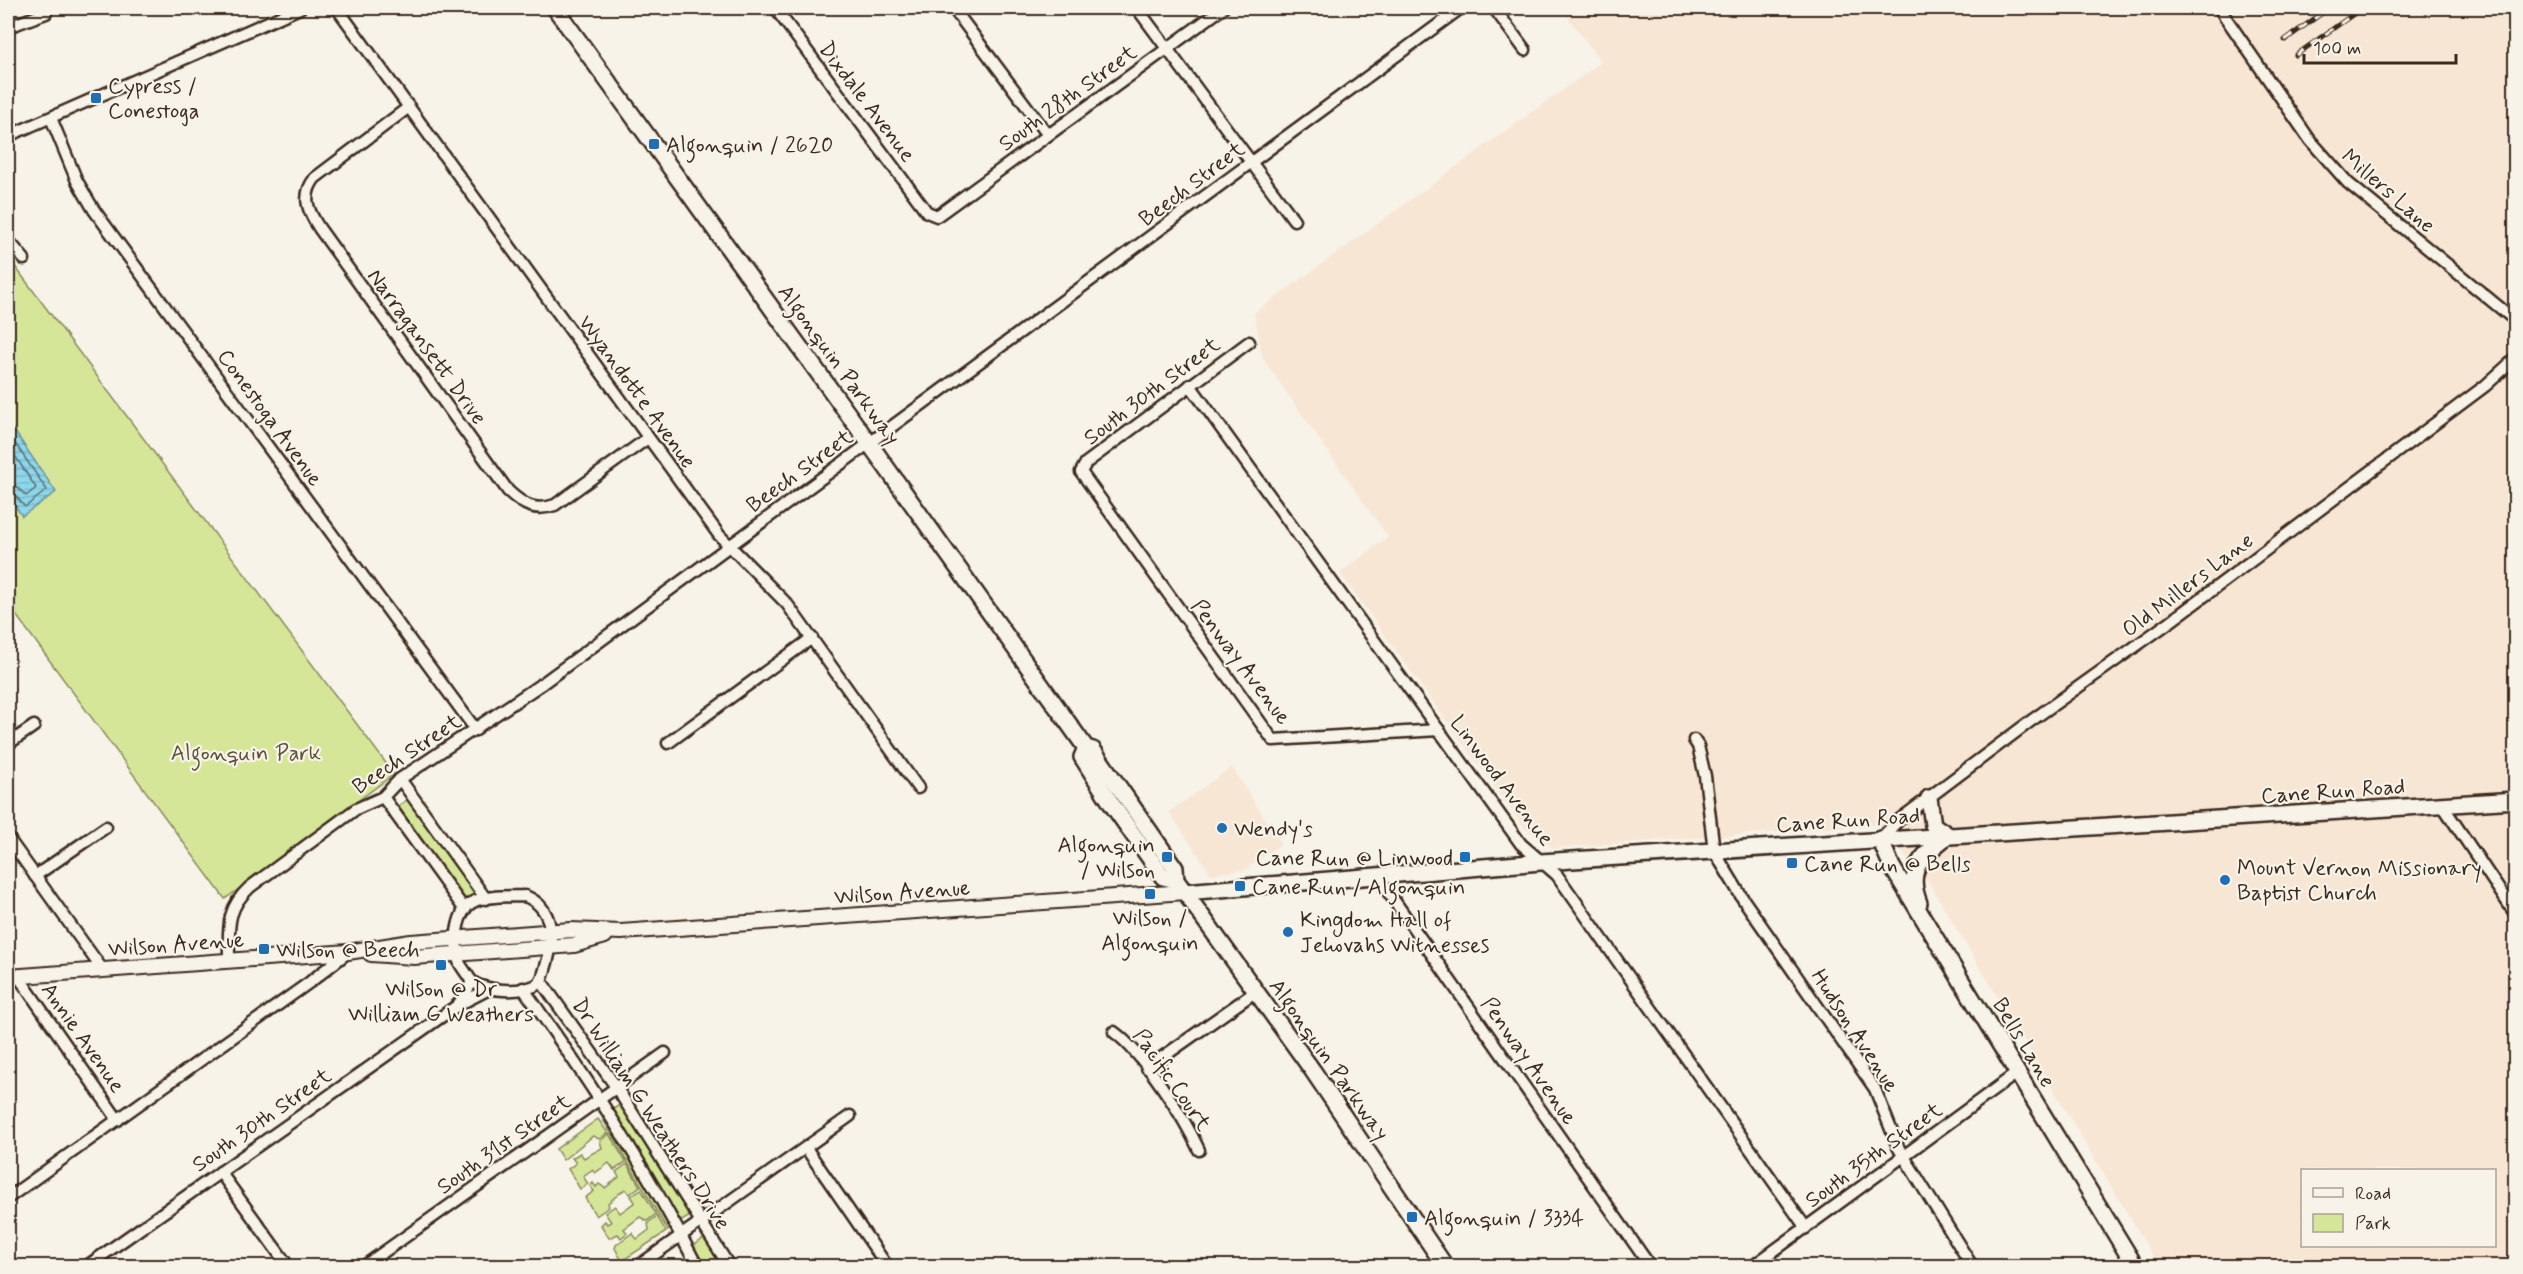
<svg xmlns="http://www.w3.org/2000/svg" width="2523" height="1274" font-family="Mynerve,sans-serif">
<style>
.built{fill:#f8e6d5;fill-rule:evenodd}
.green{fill:#d5e699;stroke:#88885c;stroke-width:1.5}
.water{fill:url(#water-rules);stroke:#6c929a;stroke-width:1.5}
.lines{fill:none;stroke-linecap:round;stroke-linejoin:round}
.shore{stroke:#5b6f70;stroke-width:1.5}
.minor-casing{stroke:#3b2a1e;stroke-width:15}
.tertiary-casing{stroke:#3b2a1e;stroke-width:18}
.secondary-casing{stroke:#3b2a1e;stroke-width:20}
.minor{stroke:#f7f3e8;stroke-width:10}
.tertiary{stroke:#f7f3e8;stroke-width:14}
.secondary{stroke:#f7f3e8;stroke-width:15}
.rail-casing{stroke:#3b2a1e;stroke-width:5}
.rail{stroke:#f7f3e8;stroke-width:3;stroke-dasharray:9;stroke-linecap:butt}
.poi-dot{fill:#1f6fb2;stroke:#f7f3e8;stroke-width:2}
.labels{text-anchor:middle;stroke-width:4.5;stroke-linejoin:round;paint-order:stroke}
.poi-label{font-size:22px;fill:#3b2a1e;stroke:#f7f3e8;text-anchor:start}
.street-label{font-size:22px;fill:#3b2a1e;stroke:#f7f3e8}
.park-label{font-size:22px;fill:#5a5037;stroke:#f7f3e8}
</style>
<defs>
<pattern id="water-rules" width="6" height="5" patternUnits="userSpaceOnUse" patternTransform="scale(1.5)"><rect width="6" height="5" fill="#8cd7ec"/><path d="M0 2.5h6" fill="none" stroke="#7ab9ca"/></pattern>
</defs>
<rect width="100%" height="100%" fill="#f7f3e8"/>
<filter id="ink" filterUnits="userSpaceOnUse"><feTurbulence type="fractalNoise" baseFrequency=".0167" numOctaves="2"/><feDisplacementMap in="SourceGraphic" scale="12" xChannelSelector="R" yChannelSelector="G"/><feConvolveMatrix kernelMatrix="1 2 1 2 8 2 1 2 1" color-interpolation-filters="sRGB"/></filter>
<g filter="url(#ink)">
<g class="built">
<path d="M1561 8H2515V1266H2159L1928 881 1877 825 1553 848 1524 828 1340 573 1388 537 1263 359 1254 313 1601 62ZM2302 1170H2494V1246H2302Z"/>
<polygon points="1232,767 1281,844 1245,870 1211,874 1169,812"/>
</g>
<g class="green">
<polygon points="8,257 394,774 225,899 8,604"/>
<polygon points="411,797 478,892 464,900 398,806"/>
<polygon points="621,1104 692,1215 680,1222 613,1109"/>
<polygon points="605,1114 672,1228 668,1231 602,1118"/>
<polygon points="598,1119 608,1133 599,1139 593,1136 563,1160 556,1149"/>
<polygon points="609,1134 626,1162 614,1170 609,1163 595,1173 592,1170 583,1176 588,1184 580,1189 568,1169 576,1163 572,1158 580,1153 584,1158 602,1148 600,1141"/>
<polygon points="627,1164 640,1186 630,1194 625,1189 608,1203 609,1207 596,1216 585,1198 594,1191 590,1186 593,1183 596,1187 599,1184 605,1188 619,1177 616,1172"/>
<polygon points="641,1189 656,1214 647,1221 640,1217 624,1229 627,1233 621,1238 618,1234 609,1238 601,1225 605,1221 607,1224 611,1222 605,1213 615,1206 620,1213 635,1202 631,1196"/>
<polygon points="657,1216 666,1232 622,1261 615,1248 616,1245 632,1233 637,1239 649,1230 648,1223"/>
<polygon points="706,1237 724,1266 705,1266 693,1246"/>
</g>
<polygon class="water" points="13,429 56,492 22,516 8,495 8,433"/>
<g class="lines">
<g class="shore">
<polyline points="8,438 12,439 47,490 25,507 14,494 8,493"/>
<polyline points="8,445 36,488 26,496 17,487 8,485"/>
</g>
<defs>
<g id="minor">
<polyline points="337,8 719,535 787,604 918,788"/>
<polyline points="775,8 927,212 937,216 1223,8"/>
<polyline points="953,8 1048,135"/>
<polyline points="1137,8 1294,220"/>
<polyline points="1494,8 1525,50"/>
<polyline points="2219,8 2310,140 2348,183 2516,321"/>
<polyline points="8,27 46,13"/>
<path d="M409 107 315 178C301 196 308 211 319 228L508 491C523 505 535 512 555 505L648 438"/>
<polyline points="51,118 77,181 94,210 476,730"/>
<polyline points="8,136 300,8"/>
<polyline points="8,240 24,259"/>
<polyline points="1249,342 1086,463 1081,472 1273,740 1439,730"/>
<polyline points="1190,385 1521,844 1557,875 1806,1228"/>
<polyline points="1694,740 1698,746 1705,776 1714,851 1743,899 1875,1089 1898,1147 1972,1266"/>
<polyline points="668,743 812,638"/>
<polyline points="8,744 34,726"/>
<polyline points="400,779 486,899"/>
<polyline points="383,797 465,910"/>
<polyline points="2443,806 2516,915"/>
<polyline points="8,838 102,969"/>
<polyline points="1880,839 1899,820 2028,723 2171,621 2485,386 2516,358"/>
<polyline points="35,876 106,827"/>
<polyline points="1377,876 1650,1266"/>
<path d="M525 896C555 908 554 941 546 966 544 972 543 979 539 983 527 994 479 992 470 979 467 974 463 969 460 964 453 948 455 909 475 901 489 895 509 897 525 896Z"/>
<path d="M229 960C229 928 225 910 250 887L356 809 383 797 400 779 543 683 1461 8"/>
<polyline points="18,976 118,1120"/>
<polyline points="541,981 616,1087 729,1266"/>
<polyline points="472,982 458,1005 487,990"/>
<path d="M523 988C587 1078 647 1168 697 1266"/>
<path d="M1114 1032C1143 1053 1184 1117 1199 1150"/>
<polyline points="1147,1068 1255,992"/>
<polyline points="806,1148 887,1266"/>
<polyline points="220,1172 288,1266"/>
<polyline points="8,1198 310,982 348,952"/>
<polyline points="87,1266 458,1005"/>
<polyline points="364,1266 665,1053"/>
<polyline points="638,1266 850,1116"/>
<polyline points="1753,1266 2017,1073"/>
</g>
<g id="tertiary">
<polyline points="371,954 414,957 574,945 605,936"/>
<polyline points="8,977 348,952 411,942 571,930 621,932 1185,892"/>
</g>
<g id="secondary">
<polyline points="555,8 869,443 1086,748 1093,750 1175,868 1176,880 1313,1071 1445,1266"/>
<polyline points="1086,748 1082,757 1111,803 1163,877 1176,880"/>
<polyline points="1880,839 1892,867 2135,1266"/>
<polyline points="1185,892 1541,862 2516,800"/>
<path d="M1919 903C1905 868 1923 856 1948 835L1933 825 1929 798"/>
</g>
</defs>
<use href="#minor" class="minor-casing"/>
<use href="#tertiary" class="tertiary-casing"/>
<use href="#secondary" class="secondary-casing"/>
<use href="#minor" class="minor"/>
<use href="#tertiary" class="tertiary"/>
<use href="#secondary" class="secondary"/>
<defs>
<g id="rail">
<polyline points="2285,40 2329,8"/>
<polyline points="2296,55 2362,8"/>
</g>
</defs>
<use href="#rail" class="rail-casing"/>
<use href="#rail" class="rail"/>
</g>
</g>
<g class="poi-dot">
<rect x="90" y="92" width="12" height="12" rx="3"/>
<rect x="648" y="138" width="12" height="12" rx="3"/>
<circle cx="1222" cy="828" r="6"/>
<rect x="1161" y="851" width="12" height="12" rx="3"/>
<rect x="1459" y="851" width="12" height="12" rx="3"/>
<rect x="1786" y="857" width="12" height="12" rx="3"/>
<circle cx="2225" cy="880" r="6"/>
<rect x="1234" y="880" width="12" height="12" rx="3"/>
<rect x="1144" y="888" width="12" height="12" rx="3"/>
<circle cx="1288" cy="932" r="6"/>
<rect x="258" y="943" width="12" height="12" rx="3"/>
<rect x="435" y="959" width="12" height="12" rx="3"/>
<rect x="1406" y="1211" width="12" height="12" rx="3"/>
</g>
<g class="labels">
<g class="poi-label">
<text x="108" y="93">Cypress /<tspan x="108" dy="25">Conestoga</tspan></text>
<text x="666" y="152">Algonquin / 2620</text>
<text x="1234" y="836">Wendy's</text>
<text x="1155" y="852" text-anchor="end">Algonquin<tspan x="1155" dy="25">/ Wilson</tspan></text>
<text x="1453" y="865" text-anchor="end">Cane Run @ Linwood</text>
<text x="1804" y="871">Cane Run @ Bells</text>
<text x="2237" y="875">Mount Vernon Missionary<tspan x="2237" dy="25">Baptist Church</tspan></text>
<text x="1252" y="894">Cane Run / Algonquin</text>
<text x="1150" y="925" text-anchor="middle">Wilson /<tspan x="1150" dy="25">Algonquin</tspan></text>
<text x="1300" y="927">Kingdom Hall of<tspan x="1300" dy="25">Jehovahs Witnesses</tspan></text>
<text x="276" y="957">Wilson @ Beech</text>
<text x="441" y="996" text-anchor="middle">Wilson @ Dr<tspan x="441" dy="25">William G Weathers</tspan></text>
<text x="1424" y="1225">Algonquin / 3334</text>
</g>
<g class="street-label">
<text transform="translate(1067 97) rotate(-36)" y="8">South 28th Street</text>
<text transform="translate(868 101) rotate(53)" y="8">Dixdale Avenue</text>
<text transform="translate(1191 183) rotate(-37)" y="8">Beech Street</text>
<text transform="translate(2389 190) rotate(41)" y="8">Millers Lane</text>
<text transform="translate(428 346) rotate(54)" y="8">Narragansett Drive</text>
<text transform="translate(840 364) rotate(54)" y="8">Algonquin Parkway</text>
<text transform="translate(1151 390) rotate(-37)" y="8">South 30th Street</text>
<text transform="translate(638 391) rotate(54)" y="8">Wyandotte Avenue</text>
<text transform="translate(271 417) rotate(54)" y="8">Conestoga Avenue</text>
<text transform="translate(799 470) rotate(-36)" y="8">Beech Street</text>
<text transform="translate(2187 584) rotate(-37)" y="8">Old Millers Lane</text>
<text transform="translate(1242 661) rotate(53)" y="8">Penway Avenue</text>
<text transform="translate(406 753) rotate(-34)" y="8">Beech Street</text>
<text transform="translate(1503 780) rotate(53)" y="8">Linwood Avenue</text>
<text transform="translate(2333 790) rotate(-4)" y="8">Cane Run Road</text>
<text transform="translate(1848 819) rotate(-4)" y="8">Cane Run Road</text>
<text transform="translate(902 891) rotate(-4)" y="8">Wilson Avenue</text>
<text transform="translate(176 943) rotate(-4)" y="8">Wilson Avenue</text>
<text transform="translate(1856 1030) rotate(57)" y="8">Hudson Avenue</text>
<text transform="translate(84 1037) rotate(55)" y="8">Annie Avenue</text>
<text transform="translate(2025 1042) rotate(59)" y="8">Bells Lane</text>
<text transform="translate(1330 1059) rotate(55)" y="8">Algonquin Parkway</text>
<text transform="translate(1530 1060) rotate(55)" y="8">Penway Avenue</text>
<text transform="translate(1173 1079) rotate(55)" y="8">Pacific Court</text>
<text transform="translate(652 1113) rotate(57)" y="8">Dr William G Weathers Drive</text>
<text transform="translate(261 1119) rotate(-35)" y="8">South 30th Street</text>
<text transform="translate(503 1143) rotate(-35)" y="8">South 31st Street</text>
<text transform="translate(1873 1154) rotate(-36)" y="8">South 35th Street</text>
</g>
<g class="park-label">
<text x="246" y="760">Algonquin Park</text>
</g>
</g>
<rect width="2523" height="1274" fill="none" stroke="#f7f3e8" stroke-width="30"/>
<rect x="15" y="15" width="2493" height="1244" fill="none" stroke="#3b2a1e" stroke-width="2" filter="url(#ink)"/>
<rect x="2301" y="1169" width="195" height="78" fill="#f7f3e8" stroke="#aca397" stroke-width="1.5"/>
<rect x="2313" y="1188" width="30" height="9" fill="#f7f3e8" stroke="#aca397" stroke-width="1.5"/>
<text x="2355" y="1199" font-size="18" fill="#3b2a1e">Road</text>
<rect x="2313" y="1214" width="30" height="18" fill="#d5e699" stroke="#aca397" stroke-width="1.5"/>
<text x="2355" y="1229" font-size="18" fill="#3b2a1e">Park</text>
<path d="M2304 54v9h152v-9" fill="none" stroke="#3b2a1e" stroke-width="3"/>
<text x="2313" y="54" font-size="18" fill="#3b2a1e" stroke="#f7f3e8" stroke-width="4.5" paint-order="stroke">100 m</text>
</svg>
